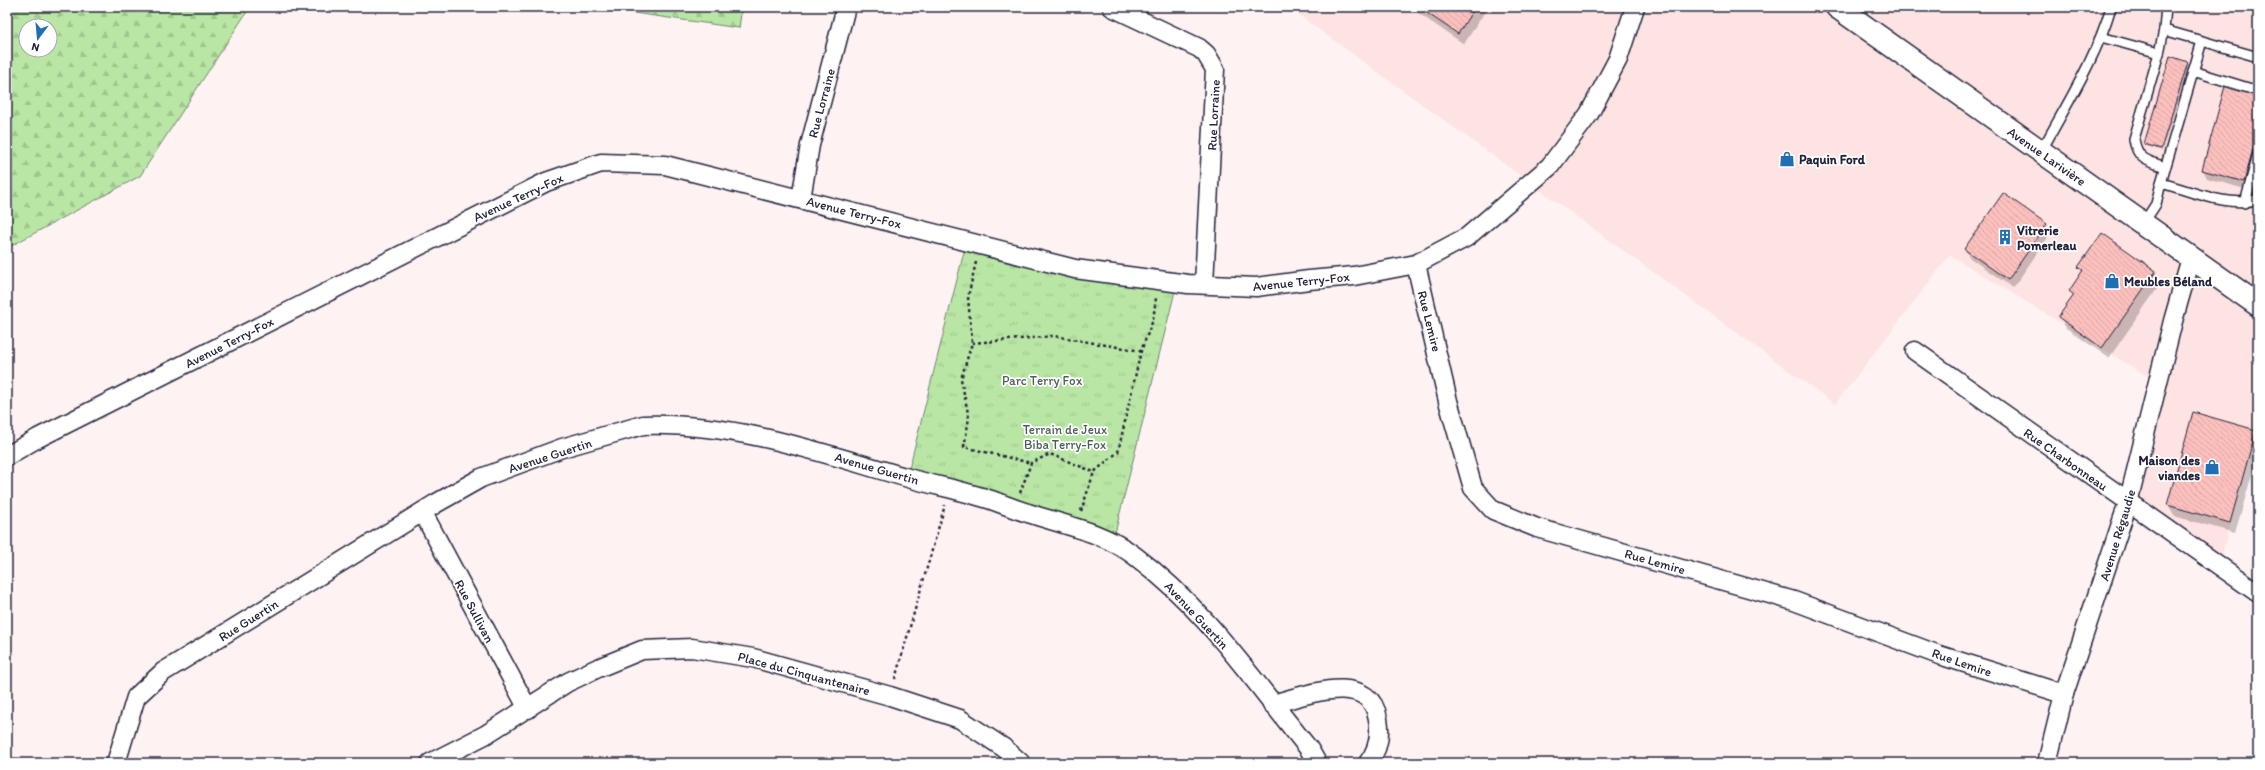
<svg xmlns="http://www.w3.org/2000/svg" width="2265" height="770" font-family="Itim,sans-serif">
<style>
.built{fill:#fde3e2}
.forest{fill:url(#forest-firs);stroke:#6e8470;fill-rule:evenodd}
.park{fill:url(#park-tufts);stroke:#6e8470}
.shadow{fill:#0003}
.building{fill:url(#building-back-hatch);stroke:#22223b}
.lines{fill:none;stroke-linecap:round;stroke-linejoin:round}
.lane-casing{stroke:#22223b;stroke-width:12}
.street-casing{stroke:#22223b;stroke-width:21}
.secondary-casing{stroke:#22223b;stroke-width:25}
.path{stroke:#22223b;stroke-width:2.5;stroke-dasharray:3 3;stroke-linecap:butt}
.lane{stroke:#fff;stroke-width:9}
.street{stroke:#fff;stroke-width:18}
.secondary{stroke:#fff;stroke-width:22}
.labels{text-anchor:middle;stroke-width:3.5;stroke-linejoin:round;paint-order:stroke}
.street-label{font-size:13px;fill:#22223b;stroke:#fff}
.poi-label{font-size:13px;font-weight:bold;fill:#22223b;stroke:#fff;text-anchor:start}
.park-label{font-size:13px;fill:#4f5d5a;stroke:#fff}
</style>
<defs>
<pattern id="forest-firs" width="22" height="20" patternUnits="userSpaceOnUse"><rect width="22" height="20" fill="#b9e6a4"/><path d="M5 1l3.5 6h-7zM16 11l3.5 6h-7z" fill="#9fc58e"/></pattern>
<pattern id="park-tufts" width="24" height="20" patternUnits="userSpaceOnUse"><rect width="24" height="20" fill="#b9e6a4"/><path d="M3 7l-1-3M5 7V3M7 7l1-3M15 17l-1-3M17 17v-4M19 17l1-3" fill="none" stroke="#9fc58e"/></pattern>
<pattern id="building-back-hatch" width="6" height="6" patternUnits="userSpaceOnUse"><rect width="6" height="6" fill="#fcc0bd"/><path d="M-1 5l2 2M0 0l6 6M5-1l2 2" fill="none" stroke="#d8a5a3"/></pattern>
</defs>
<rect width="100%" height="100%" fill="#fef2f2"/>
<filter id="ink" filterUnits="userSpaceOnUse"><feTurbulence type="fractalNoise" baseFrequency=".025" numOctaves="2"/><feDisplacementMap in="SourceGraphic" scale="8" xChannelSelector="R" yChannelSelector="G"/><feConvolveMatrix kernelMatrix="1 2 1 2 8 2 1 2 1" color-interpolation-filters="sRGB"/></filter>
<g filter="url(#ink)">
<polygon class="built" points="1288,7 2258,7 2258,425 2219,565 2128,503 2157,382 1950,255 1835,404"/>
<g class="forest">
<path d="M7 7H250L140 176 7 248ZM26 26H50V50H26Z"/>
<polygon points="592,7 742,7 739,28"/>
</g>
<polygon class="park" points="967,240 1177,283 1113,541 907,477"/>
<g class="shadow">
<polygon points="1409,7 1488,7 1464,44"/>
<polygon points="2188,63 2189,65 2162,151 2147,146 2145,144"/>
<polygon points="2225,87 2258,96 2258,153 2248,190 2207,178 2203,170"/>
<polygon points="2046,225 2051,233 2013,288 1970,258 1965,249"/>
<polygon points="2079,267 2155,272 2161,283 2109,358 2066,328 2060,317 2074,297 2070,291 2083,273"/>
<polygon points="2255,430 2258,435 2258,454 2235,533 2174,516 2168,505"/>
</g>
<g class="building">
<polygon points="1418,7 1475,7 1458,34"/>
<polygon points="2170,56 2188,62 2161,149 2144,144"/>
<polygon points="2225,86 2258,95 2258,130 2244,182 2202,170"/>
<polygon points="2003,193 2047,224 2008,280 1964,249"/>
<polygon points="2102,233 2156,271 2102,348 2058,317 2074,295 2069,291 2083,270 2078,267"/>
<polygon points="2193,412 2256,430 2230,523 2167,505"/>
</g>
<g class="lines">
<defs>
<g id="lane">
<polyline points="2164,30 2166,7"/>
<polyline points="2101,37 2159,53 2164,30 2202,41"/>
<path d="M2159 53 2134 139C2137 160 2148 161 2165 167"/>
<polyline points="2193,71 2258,91"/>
<path d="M2041 152C2066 105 2096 59 2111 7"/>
<polyline points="2161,183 2202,41 2258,57"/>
<polyline points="2245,203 2258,154"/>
<path d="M2143 224 2156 204 2161 183C2188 190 2231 209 2258 199"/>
</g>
<g id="street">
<polyline points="1112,7 1199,48 1206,54 1215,69 1204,284"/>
<polyline points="801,199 810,145 846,7"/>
<polyline points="1416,264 1448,401 1473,488 1493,510 1537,528 1794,601 1939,655 2064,694"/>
<polyline points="1915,351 2258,593"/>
<polyline points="7,456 38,438 546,182 601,163 665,165 1075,269 1188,284 1256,287 1309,280 1354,276 1416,264 1467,237 1550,166 1589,114 1618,59 1635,7"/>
<polyline points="423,513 528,709"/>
<path d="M1272 704C1304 696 1370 669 1378 719 1381 735 1378 750 1368 763"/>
<path d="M116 763 136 697 163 672 435 504 481 478 562 448 643 425C733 422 819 452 905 477 932 485 960 490 988 499 1001 503 1014 509 1028 513 1064 525 1104 532 1135 556 1205 608 1254 682 1309 749L1317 763"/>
<polyline points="430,763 485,735 568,682 598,668 642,650 692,648 753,658 890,696 960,719 1004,748 1021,763"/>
<polyline points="2047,763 2064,694 2128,503 2173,321 2191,258"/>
</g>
<polyline id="secondary" points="1837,7 2258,305"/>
</defs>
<use href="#lane" class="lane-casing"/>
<use href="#street" class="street-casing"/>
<use href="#secondary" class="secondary-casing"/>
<g class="path">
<polyline points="976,262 968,297 972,343 961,379 969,418 964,447 1031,463"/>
<polyline points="972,343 1054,336 1141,351"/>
<polyline points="1020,493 1031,463 1050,454 1094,472"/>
<polyline points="1081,511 1094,472 1118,452 1141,351 1153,320 1156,298"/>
<polyline points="895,679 945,505"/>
</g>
<use href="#lane" class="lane"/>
<use href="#street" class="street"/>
<use href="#secondary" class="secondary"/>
</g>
</g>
<defs>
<symbol id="shop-bare" viewBox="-9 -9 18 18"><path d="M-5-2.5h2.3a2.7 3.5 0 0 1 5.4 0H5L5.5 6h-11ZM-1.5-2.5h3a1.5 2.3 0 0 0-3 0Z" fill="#1f6fb2" stroke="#fff" stroke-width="2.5" paint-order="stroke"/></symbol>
<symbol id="building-bare" viewBox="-9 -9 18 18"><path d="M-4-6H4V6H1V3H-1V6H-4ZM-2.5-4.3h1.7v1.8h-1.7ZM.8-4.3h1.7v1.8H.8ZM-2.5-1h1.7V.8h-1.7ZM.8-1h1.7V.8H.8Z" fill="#1f6fb2" stroke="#fff" stroke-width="2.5" paint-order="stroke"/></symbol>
</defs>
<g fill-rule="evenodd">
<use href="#shop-bare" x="1776" y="148" width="22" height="22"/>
<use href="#building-bare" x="1994" y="226" width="22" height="22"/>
<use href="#shop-bare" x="2101" y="270" width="22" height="22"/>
<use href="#shop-bare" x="2201" y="456" width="22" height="22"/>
</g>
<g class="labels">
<g class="street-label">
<text transform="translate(821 103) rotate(-75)" y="5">Rue Lorraine</text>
<text transform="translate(1213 115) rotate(-87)" y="5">Rue Lorraine</text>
<text transform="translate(2047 156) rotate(35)" y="5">Avenue Larivière</text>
<text transform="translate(518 197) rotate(-25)" y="5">Avenue Terry-Fox</text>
<text transform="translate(854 212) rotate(14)" y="5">Avenue Terry-Fox</text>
<text transform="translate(1301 281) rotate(-6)" y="5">Avenue Terry-Fox</text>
<text transform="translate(1430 321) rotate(76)" y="5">Rue Lemire</text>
<text transform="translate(229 342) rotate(-27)" y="5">Avenue Terry-Fox</text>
<text transform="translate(550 455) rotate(-18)" y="5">Avenue Guertin</text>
<text transform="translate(2066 459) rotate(35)" y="5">Rue Charbonneau</text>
<text transform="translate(877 468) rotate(16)" y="5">Avenue Guertin</text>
<text transform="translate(2117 535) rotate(-73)" y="5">Avenue Régaudie</text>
<text transform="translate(1655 561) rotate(16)" y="5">Rue Lemire</text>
<text transform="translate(475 611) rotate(62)" y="5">Rue Sullivan</text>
<text transform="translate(1197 615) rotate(47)" y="5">Avenue Guertin</text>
<text transform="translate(248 620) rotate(-32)" y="5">Rue Guertin</text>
<text transform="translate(1962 662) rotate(19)" y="5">Rue Lemire</text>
<text transform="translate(804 673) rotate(15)" y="5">Place du Cinquantenaire</text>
</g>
<g class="poi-label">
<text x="1799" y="164">Paquin Ford</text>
<text x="2017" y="235">Vitrerie<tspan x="2017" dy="15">Pomerleau</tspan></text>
<text x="2124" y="286">Meubles Béland</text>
<text x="2200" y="465" text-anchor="end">Maison des<tspan x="2200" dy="15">viandes</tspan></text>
</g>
<g class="park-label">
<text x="1042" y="385">Parc Terry Fox</text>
<text x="1065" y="434">Terrain de Jeux<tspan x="1065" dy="15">Biba Terry-Fox</tspan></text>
</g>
</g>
<rect width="2265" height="770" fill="none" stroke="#fff" stroke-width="24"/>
<rect x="12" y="12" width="2241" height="746" fill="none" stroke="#22223b" stroke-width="1.5" filter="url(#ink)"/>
<g transform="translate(38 38) rotate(196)"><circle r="19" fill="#ffffff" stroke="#a7a7b1"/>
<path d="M0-3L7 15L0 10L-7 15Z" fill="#1f6fb2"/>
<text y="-6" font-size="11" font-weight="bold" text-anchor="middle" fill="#22223b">N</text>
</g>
</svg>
